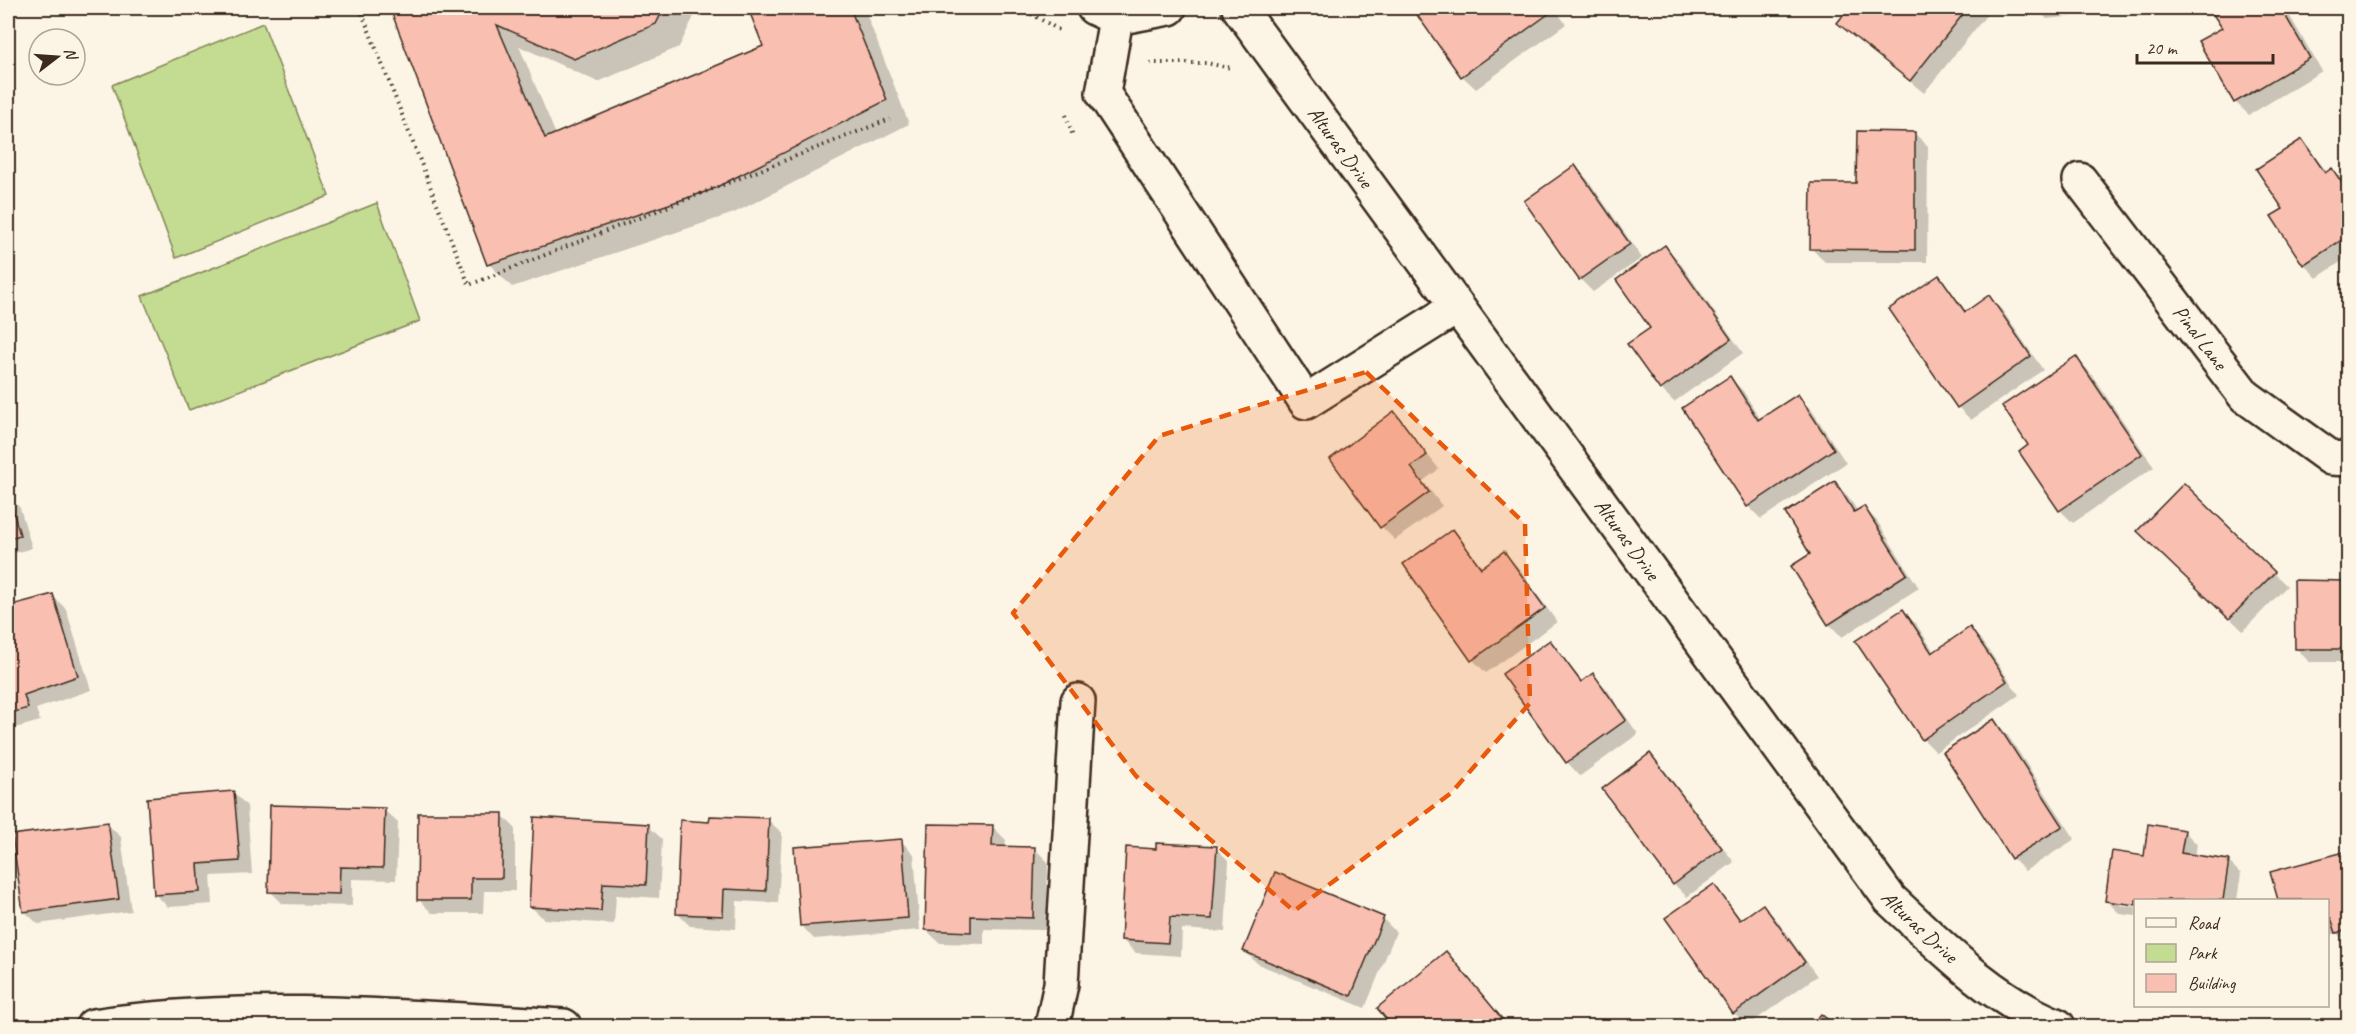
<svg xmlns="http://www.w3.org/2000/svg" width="2356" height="1034" font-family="Caveat,sans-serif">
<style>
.green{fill:#c4dc92;stroke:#808358;stroke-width:1.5}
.shadow{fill:#0003}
.building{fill:#f9bfb1;stroke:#3b2a1e;stroke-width:1.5}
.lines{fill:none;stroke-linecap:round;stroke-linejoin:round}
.minor-casing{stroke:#3b2a1e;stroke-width:38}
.path{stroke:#3b2a1e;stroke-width:4;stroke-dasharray:1.5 4.5;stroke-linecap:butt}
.minor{stroke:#fcf5e5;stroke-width:33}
.marked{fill:#e8590c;fill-opacity:0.2;stroke:#e8590c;stroke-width:4.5;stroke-dasharray:12 8;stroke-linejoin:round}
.labels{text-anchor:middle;stroke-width:4.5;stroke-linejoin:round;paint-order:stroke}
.street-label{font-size:21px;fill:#3b2a1e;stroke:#fcf5e5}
</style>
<rect width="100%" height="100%" fill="#fcf5e5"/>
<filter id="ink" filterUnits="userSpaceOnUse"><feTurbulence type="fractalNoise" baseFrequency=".0167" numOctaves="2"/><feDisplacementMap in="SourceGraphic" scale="12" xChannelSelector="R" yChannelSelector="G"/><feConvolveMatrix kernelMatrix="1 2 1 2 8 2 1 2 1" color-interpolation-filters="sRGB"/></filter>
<g filter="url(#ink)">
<g class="green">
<polygon points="263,23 329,196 176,258 112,85"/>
<polygon points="377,203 420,321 189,410 142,296"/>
</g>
<g class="shadow">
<polygon points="392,8 698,8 679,47 598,82 519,46 556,135 765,46 750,8 864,8 909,124 734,213 512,287 489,264"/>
<polygon points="1414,8 1554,8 1566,24 1476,89 1462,76"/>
<polygon points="1851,8 1992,8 1924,93 1839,23"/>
<polygon points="2036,8 2149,8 2047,19"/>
<polygon points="2211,8 2285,8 2322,71 2249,115 2235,102 2224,28"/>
<polygon points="1914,133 1928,146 1927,262 1825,262 1812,249 1858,184"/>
<polygon points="2302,141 2328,173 2332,170 2348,188 2348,257 2317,278 2304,264 2273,217 2285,210"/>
<polygon points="1575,167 1588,180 1642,258 1593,292 1580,279"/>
<polygon points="1665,247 1678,260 1743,353 1674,402 1661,389 1652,329"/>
<polygon points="1939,276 1967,312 1989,297 2002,310 2043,370 1971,420 1958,407"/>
<polygon points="2076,358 2089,371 2154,467 2073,523 2060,510 2030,446"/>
<polygon points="1730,378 1743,391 1761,420 1797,396 1811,409 1846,463 1761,519 1748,506"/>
<polygon points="1394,413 1439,469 1423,481 1442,506 1395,540 1382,527 1332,459"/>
<polygon points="8,454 14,476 8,479"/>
<polygon points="1835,483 1848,496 1858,512 1864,508 1877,521 1919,588 1842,637 1829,624 1812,554"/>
<polygon points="2184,485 2287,586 2243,631 2140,531"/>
<polygon points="8,495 20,508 32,548 8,555"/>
<polygon points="1453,531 1483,568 1504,553 1517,566 1557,622 1486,673 1473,660"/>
<polygon points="8,581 12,598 8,600"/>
<polygon points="2296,582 2348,582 2348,662 2309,662 2296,648"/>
<polygon points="53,596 66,609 91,690 36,709 40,721 8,730 8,608"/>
<polygon points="1903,611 1916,624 1935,653 1970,629 1983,642 2019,695 1936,752 1923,739"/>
<polygon points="1550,642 1583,682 1593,675 1606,688 1638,734 1580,776 1567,762 1505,674"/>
<polygon points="1994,720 2007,734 2075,839 2025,871 2012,858"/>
<polygon points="1650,755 1663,768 1734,862 1687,897 1674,884"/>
<polygon points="234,793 247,806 252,874 211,876 213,904 168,907 155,894"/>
<polygon points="384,810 398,823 396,880 352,879 352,906 283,904 270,891"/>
<polygon points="502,815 515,828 515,891 484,891 483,913 432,913 418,899"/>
<polygon points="768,820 782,833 778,903 737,901 736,929 690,926 677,913 711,823"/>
<polygon points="107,824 121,837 131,911 38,924 24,911"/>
<polygon points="648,826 662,839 659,898 616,895 614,924 544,919 530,906"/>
<polygon points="993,827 1006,840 1005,848 1035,849 1048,862 1046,930 984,929 984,944 940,943 926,930"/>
<polygon points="2184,831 2197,844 2195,856 2228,861 2241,874 2237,900 2120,902 2120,905 2136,907 2136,916 2120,914 2107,901 2145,858"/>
<polygon points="901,841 914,854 920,930 814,939 801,925"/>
<polygon points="1216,848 1229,861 1225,932 1182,929 1181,956 1136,953 1122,940 1158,850"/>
<polygon points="2348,852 2348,944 2337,933 2328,936 2328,900 2280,900 2272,873"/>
<polygon points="1713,886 1742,920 1763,906 1776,919 1817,976 1747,1026 1734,1013"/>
<polygon points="1383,919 1396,932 1365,1008 1258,964 1244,951"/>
<polygon points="1446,953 1459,966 1508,1026 1394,1026 1379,1008"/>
</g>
<g class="building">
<polygon points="390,8 664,8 656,24 574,59 497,25 545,138 763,46 748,8 850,8 887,100 711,190 487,265"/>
<polygon points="1412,8 1552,8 1554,10 1461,77"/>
<polygon points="1849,8 1968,8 1910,81 1837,23"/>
<polygon points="2209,8 2281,8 2310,58 2234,103 2198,41 2222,28"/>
<polygon points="1857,131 1915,132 1915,250 1810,249 1811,183 1856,183"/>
<polygon points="2302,139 2325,173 2332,168 2348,192 2348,236 2303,265 2271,216 2283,209 2256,169"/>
<polygon points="1575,165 1630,244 1579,280 1524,201"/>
<polygon points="1665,245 1731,339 1660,390 1627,344 1650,328 1616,280"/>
<polygon points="1939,275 1965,312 1989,295 2031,356 1957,408 1889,309"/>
<polygon points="2076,356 2142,454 2059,511 2019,452 2028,445 2002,406"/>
<polygon points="1730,376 1758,420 1798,394 1834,449 1747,507 1682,408"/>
<polygon points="1394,411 1427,455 1411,467 1429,492 1380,528 1330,459"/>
<polygon points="1835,481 1854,512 1864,506 1907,574 1828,625 1791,566 1810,554 1785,513"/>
<polygon points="2184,483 2275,572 2229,619 2137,531"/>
<polygon points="8,494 20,535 8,539"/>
<polygon points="1453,529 1481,568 1504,551 1545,608 1471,661 1403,564"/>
<polygon points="2294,580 2348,581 2348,649 2295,649"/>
<polygon points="53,594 78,676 24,695 28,708 8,714 8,606"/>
<polygon points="1903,609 1932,653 1970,627 2007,681 1922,740 1855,641"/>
<polygon points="1550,640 1581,682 1593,673 1626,720 1566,763 1502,674"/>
<polygon points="1994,719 2063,826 2011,859 1943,752"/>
<polygon points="1650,753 1722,848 1673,885 1602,789"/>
<polygon points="234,791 240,861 198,864 200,892 154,895 147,798"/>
<polygon points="270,805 385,808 383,868 340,867 339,894 268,892"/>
<polygon points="418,813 503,813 502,878 471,878 471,900 417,900"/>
<polygon points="710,816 769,818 766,891 724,889 723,916 676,914 680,820 709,822"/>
<polygon points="534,817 649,824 646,885 603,883 601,911 529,907"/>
<polygon points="108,822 119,899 23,912 12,835"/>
<polygon points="928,824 993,825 992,846 1035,847 1033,918 971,916 971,932 925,930"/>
<polygon points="2148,824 2185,830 2181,853 2229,860 2223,900 2136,900 2136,905 2105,901 2112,851 2144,856"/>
<polygon points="902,839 908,918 800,926 794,847"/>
<polygon points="1156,843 1217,846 1212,919 1170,917 1168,943 1121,940 1126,847 1156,849"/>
<polygon points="2348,851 2348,930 2336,933 2331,918 2328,919 2328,900 2278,900 2270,872"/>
<polygon points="1275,872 1384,917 1351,996 1243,951"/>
<polygon points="1714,884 1740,920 1763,904 1805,962 1733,1014 1665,918"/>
<polygon points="1446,951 1508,1026 1392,1026 1377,1008"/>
<polygon points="1821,1014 1836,1026 1811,1026"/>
</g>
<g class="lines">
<defs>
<g id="minor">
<polyline points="1094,8 1116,18 1169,8"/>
<path id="s1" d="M1239 8 1890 899C1941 947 1993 1000 2058 1026"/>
<polyline points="1116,18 1103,93 1306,402 1457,307"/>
<path id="s2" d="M2080 180 2245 396 2331 458 2348 459"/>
<path d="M93 1026C249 1003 408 1017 564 1026"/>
<polyline points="1052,1026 1061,984 1078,701"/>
</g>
</defs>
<use href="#minor" class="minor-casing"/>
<g class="path">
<polyline points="360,8 469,285 890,119"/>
<polyline points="1021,8 1059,30"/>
<polyline points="1150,63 1206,63 1231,68"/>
<polyline points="1066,115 1073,136"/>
</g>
<use href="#minor" class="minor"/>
</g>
</g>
<path class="marked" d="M1366 372 1525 524 1530 703 1451 793 1294 911 1136 776 1013 613 1159 436Z"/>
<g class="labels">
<g class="street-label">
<text dy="7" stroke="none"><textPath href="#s1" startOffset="172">Alturas Drive</textPath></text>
<text dy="7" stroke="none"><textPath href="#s2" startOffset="198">Pinal Lane</textPath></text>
<text dy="7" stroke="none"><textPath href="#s1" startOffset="658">Alturas Drive</textPath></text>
<text dy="7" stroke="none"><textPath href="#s1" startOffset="1144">Alturas Drive</textPath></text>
</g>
</g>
<rect width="2356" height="1034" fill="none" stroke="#fcf5e5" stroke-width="30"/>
<rect x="15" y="15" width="2326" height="1004" fill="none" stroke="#3b2a1e" stroke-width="2" filter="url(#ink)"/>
<rect x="2134" y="899" width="195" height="108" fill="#fcf5e5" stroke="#afa495" stroke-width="1.5"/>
<rect x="2146" y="918" width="30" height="9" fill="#fcf5e5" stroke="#afa495" stroke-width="1.5"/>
<text x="2188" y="929" font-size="18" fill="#3b2a1e">Road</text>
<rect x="2146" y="944" width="30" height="18" fill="#c4dc92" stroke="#afa495" stroke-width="1.5"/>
<text x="2188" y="959" font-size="18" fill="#3b2a1e">Park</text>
<rect x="2146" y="974" width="30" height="18" fill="#f9bfb1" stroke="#afa495" stroke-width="1.5"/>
<text x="2188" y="989" font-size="18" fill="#3b2a1e">Building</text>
<g transform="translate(57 57) rotate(73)"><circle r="28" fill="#fcf5e5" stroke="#afa495" stroke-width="1.5"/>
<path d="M0-4.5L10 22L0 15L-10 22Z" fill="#3b2a1e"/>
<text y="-9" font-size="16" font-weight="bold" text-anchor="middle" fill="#3b2a1e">N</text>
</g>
<path d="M2137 54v9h136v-9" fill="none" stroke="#3b2a1e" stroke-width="3"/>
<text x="2146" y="54" font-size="18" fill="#3b2a1e" stroke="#fcf5e5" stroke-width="4.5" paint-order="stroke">20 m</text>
</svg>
